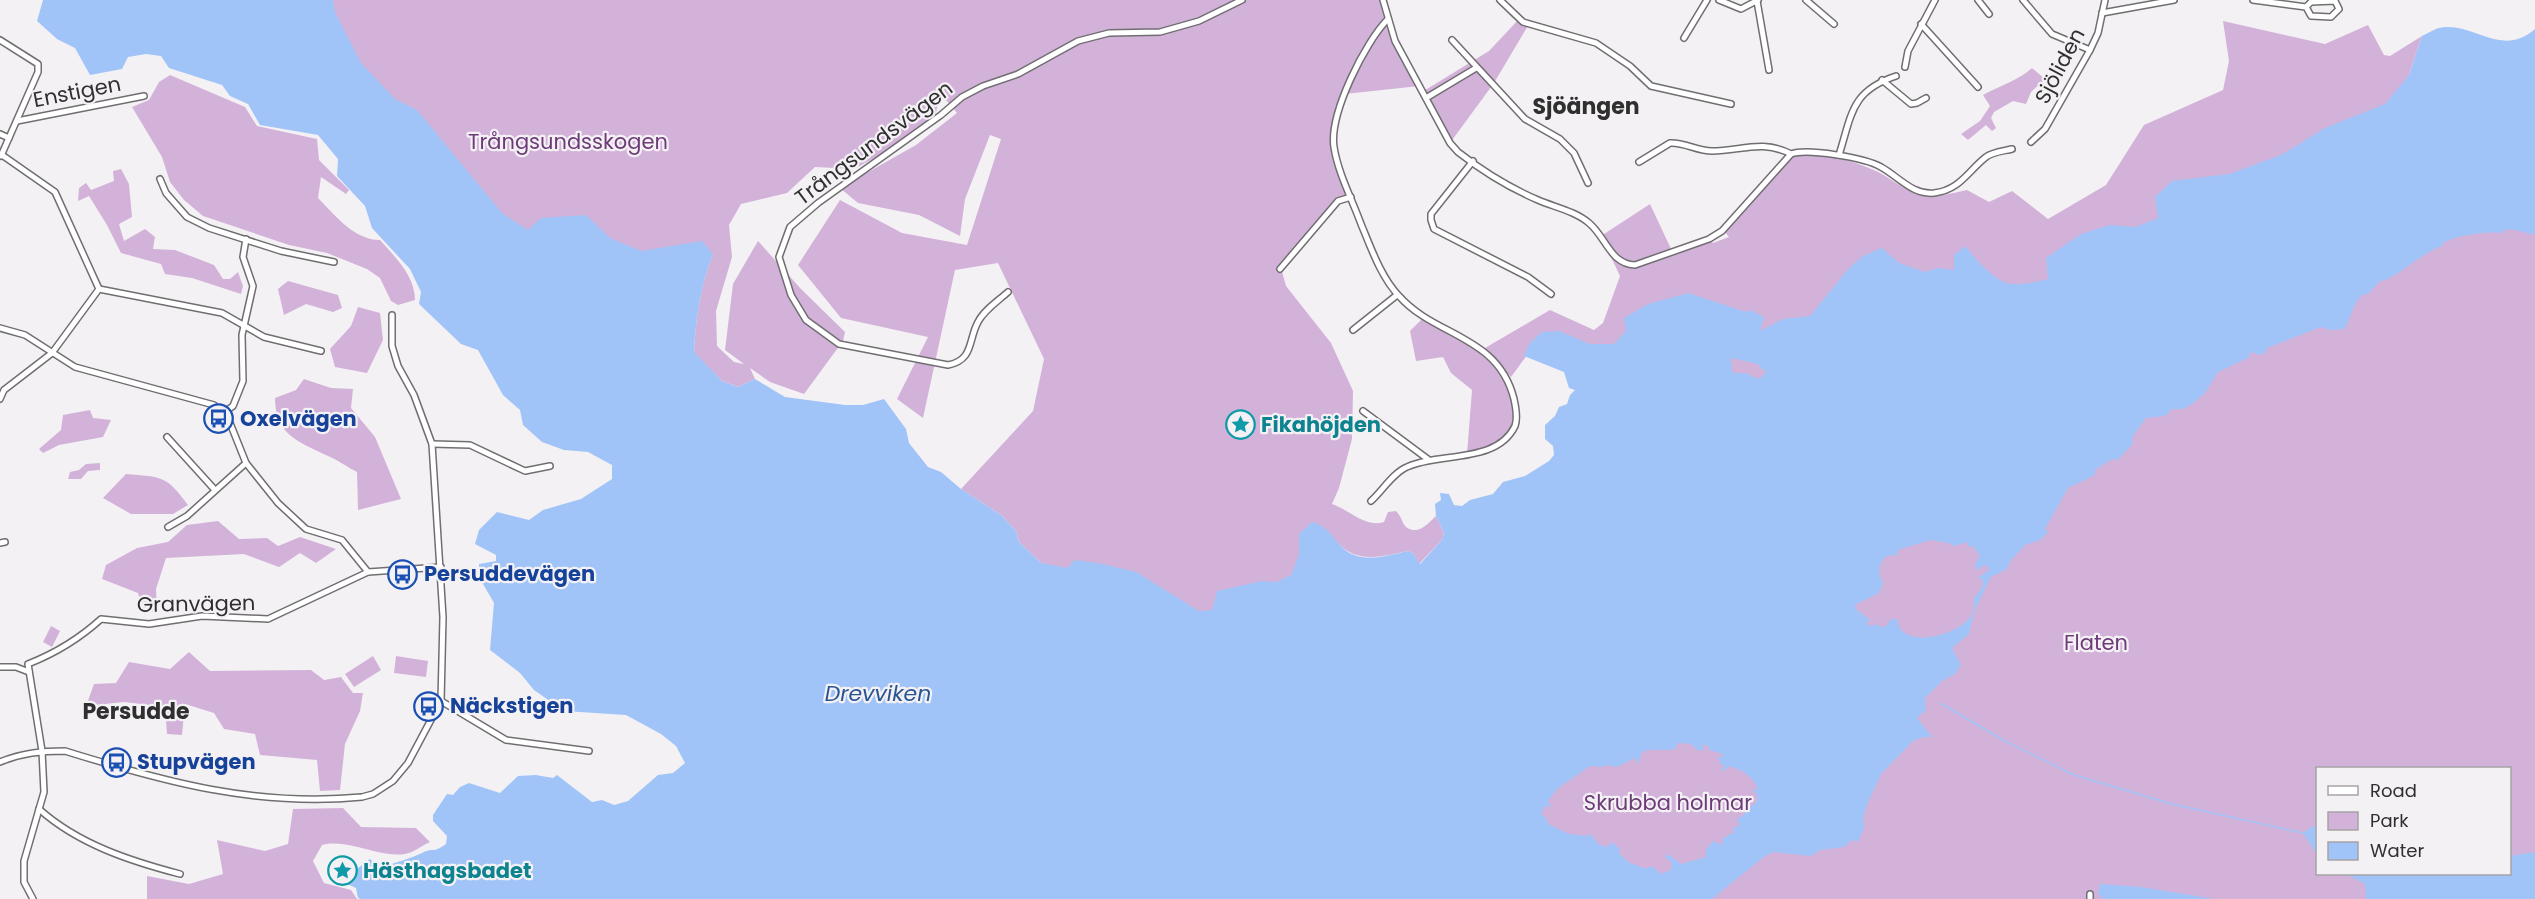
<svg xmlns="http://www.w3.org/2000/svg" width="2535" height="899" font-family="Poppins,sans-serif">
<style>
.green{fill:#d3b2da;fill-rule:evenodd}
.water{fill:#a0c4f7;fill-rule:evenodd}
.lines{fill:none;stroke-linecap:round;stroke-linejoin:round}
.stream{stroke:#a0c4f7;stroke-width:1.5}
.minor-casing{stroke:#716e72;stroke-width:8}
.minor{stroke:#fff;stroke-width:5}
.labels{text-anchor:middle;stroke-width:4.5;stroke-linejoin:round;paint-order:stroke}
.street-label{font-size:21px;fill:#302f30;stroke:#f4f1f5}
.park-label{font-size:21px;fill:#6e3b79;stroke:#f4f1f5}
.transit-label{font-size:21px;font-weight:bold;fill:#164399;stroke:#f4f1f5;text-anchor:start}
.culture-label{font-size:21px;font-weight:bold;fill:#0d838f;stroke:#f4f1f5;text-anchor:start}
.neighbourhood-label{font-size:22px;font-weight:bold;fill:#302f30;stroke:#f4f1f5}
.water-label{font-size:22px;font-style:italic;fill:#2a5593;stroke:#f4f1f5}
</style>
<rect width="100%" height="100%" fill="#f4f1f5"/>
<g class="green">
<path d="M236 0H1383L1395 41 1419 86 1345 94 1334 144 1351 197 1338 201 1281 268 1286 286 1331 343 1353 391 1352 439 1339 488 1332 504C1350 510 1365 528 1384 522L1388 512 1396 511C1401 515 1402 523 1406 527 1419 536 1428 523 1436 516L1444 533 1442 540 1419 564 1413 553 1408 551C1384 556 1359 564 1340 545L1292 668 1041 563 1019 542 1016 531 1001 515 961 489 1033 411 1044 359 998 263 955 270 923 418 897 399 928 337 841 318 798 265 840 200 902 233 967 245 1001 139 990 135 965 199 960 236 919 215 858 203 840 188 916 145 957 113 941 94 934 119 906 141 854 169 815 167 787 193 741 204 729 225 732 257 716 311 717 346 734 362 744 364 725 350 733 284 758 241 801 289 845 332 843 341 804 394 770 382 750 368 755 379 738 387 722 381 694 353C696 316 700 288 713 254L586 351Z"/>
<polygon points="1519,19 1529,24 1494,83 1450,143 1422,92 1489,51"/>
<path d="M2223 21 2325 44 2368 25 2384 55 2390 56 2422 36 2409 75 2535 132V899H808L1725 558 1626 387 1527 355 1511 377 1485 348 1550 310 1594 330 1603 323 1620 276 1601 236 1650 204 1672 251 1709 239 1713 243 1729 237 1723 230 1791 154C1810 147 1861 163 1880 173 1893 180 1907 192 1921 195 1936 198 1952 193 1967 190L1989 202 2012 191 2048 219 2106 185 2144 125 2223 90 2229 61ZM2318 768H2510V874H2318Z"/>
<path d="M2032 68 2045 79 2031 92 2026 104 2013 101 1994 112 1991 118 1996 128 1992 131 1986 125 1968 140 1961 134 1980 121 1990 106 1983 95C1999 86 2019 80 2032 68Z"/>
<path d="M170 75 245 107 257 126 317 139 319 160 349 190 346 194 321 177 318 198C335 215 354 240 380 240 396 258 415 276 415 300L398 305 391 301 380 278 367 269 327 253 289 245 203 216 184 200 170 182 162 157 132 107 149 100 159 82Z"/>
<polygon points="121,169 129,184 132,217 119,224 124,241 145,229 155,237 153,249 175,250 214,265 223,279 230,279 238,272 243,286 241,294 192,278 165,274 161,264 121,253 107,225 89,196 78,201 79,188 86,183 91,190 114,181 113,171"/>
<polygon points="288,281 338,295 342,308 333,312 306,304 284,315 278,289"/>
<polygon points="358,307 380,313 383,340 367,373 335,367 330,349 351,326"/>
<path d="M1424 317C1441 326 1462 334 1478 346 1495 360 1525 405 1514 427 1505 445 1484 450 1467 454L1472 390 1451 373 1443 357 1416 361 1410 331Z"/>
<path d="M304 379 331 388 353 389 351 408 375 437 401 499 358 510 357 472C347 467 338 460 328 456 299 442 275 435 275 398L296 390Z"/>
<polygon points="90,410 93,418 111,420 103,437 59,445 43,453 39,449 61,430 63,415"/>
<polygon points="100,463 100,470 88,471 81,479 68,479 70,472 79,470 86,464"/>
<path d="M126 474C162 477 166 475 188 505L173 514H131L103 498Z"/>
<polygon points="218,521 239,539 267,538 278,546 300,537 336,549 316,563 300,553 279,567 244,554 166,558 156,589 157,611 144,613 138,593 102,579 106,565 137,548 168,542 187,525"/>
<polygon points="51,626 60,631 52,647 43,642"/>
<polygon points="189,652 210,671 311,670 324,680 341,677 353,693 363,693 360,711 345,744 340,790 320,791 317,760 260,755 255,734 224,729 214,713 185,704 182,735 167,734 165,707 124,702 86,706 94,684 116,683 129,662 170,669"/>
<polygon points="373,656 381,670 354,687 345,674"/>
<polygon points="396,656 428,661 426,677 394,673"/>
<path d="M343 808 361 827 416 828 430 842C423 845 413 853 405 854 377 858 349 838 322 845L313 861 324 883 351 890 357 899H147V876L189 884 223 874 217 840 265 851 288 844 293 809Z"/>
</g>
<g class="water">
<path d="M43 0H333L335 12 361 63 395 99 417 110 502 213 528 230 541 218 586 215 610 238 641 251 702 241 713 254C700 288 696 316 694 352L722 381 738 387 755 379 785 397 845 405H863L884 399 906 429 909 443 928 467 941 472 961 489 1001 515 1016 531 1019 542 1041 563 1067 568 1075 560 1103 564 1136 572 1199 611 1212 610 1217 591 1262 581 1277 582 1291 575 1299 555V534L1312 522C1329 528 1329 533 1341 546 1358 565 1386 556 1408 551L1413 553 1420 564 1442 540 1444 533 1436 516 1435 504 1441 500 1440 493 1449 494 1454 505 1462 506 1470 500 1493 494 1503 482 1525 476 1549 461 1554 455 1553 446 1545 439V425L1555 416 1559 407 1567 404 1570 395 1575 390 1569 388 1564 372 1524 356 1529 344 1542 332 1559 331 1590 344H1614L1626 331 1624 318 1648 304 1688 293 1746 312 1750 310 1764 317 1760 331 1783 319 1810 316 1849 268 1863 256 1882 248 1899 263 1925 272 1938 268 1954 270V255L1965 246C1974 257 1991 277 2004 282 2015 287 2036 282 2048 279L2046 258 2081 234 2110 225 2135 227 2158 218 2155 197 2172 181 2229 174 2281 155 2325 128 2385 104 2409 75 2422 36C2427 34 2434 29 2439 28 2473 21 2501 59 2535 29V235L2511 229 2503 231V233C2487 231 2454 235 2442 244L2443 246C2426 249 2392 282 2380 281L2368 294 2362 295 2355 304 2345 329 2330 330 2321 327 2267 348 2265 353 2257 355 2253 352 2249 354 2250 357 2218 372 2205 393 2192 404 2183 409H2172L2165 416 2146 418 2133 436 2132 445 2117 460 2112 459 2095 470V475L2068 488 2045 529 2048 532 2040 540 2025 545 2011 560 2007 569 1991 577 1975 609 1969 634 1952 648 1961 665 1955 674 1942 681 1925 698 1926 710 1917 718 1932 737H1924L1913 741 1881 774 1866 807 1863 819 1864 828 1858 842 1852 840 1844 847 1820 850 1811 856 1774 852 1765 856 1712 899H361L358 898 356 888 347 884 349 875 370 859 379 868C394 863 410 859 424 852 433 848 434 853 446 844L447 836 433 821V815L447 794 453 795 460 787 469 783 500 793 518 776 536 775 553 778 557 775 592 802 602 800 614 805 628 801 658 775 673 773 685 763 676 746 661 734 626 715 564 711 534 690 520 673 490 650 494 603 479 577V564L496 561V555L475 544 479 530 497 512 529 520 543 510 581 499 612 479V465L588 452 564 450 542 442 523 425 520 410 503 395 478 350 461 344 419 304 421 292 410 269 372 228 365 206 337 176 338 159 318 135 260 125 248 104 230 96 222 85 169 68 161 56 146 54 128 57 122 69 90 75 75 48 57 39 37 21ZM1731 358 1758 364 1761 369 1766 370C1762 382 1755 379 1747 373H1734L1732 371ZM1930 540 1949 543 1954 546 1967 542 1969 547 1973 546 1980 556 1975 564 1977 571 1984 565 1987 566 1989 570 1978 578 1983 580 1982 588 1974 598C1973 605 1975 609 1971 616 1958 636 1900 651 1897 619H1891L1886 626 1879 627 1877 623 1873 626 1866 624 1870 620 1856 609 1855 605 1879 593 1883 583C1877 571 1878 566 1886 556L1897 555 1898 550ZM1678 743 1691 744 1697 750H1704L1702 744 1709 747V750L1720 753 1724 757H1716L1721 761 1719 763 1725 766 1722 768 1723 772 1729 766C1743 771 1752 775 1758 789L1753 790 1757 795V801L1740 818H1736L1740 824 1733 829 1734 835 1730 833 1727 837H1723L1722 845 1713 841 1706 850V857L1681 864 1668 854 1665 857 1672 863 1671 870 1660 874 1654 867H1647L1646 869 1628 862 1619 853 1620 849 1612 842 1607 847 1598 844 1591 834 1588 836 1569 834 1548 824 1546 818 1541 814 1545 806 1551 807 1548 801 1557 789 1590 766 1602 767 1605 765 1617 767 1635 758 1638 764 1642 752C1652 747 1664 752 1675 749Z"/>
<polygon points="2317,824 2317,855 2303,833"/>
<polygon points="2535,852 2535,899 2366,899 2365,884 2346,874 2510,874 2510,856"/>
<polygon points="2100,884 2141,887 2215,899 2104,899 2098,894"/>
</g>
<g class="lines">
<polyline class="stream" points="1940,703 2003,740 2074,775 2172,804 2303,833"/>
<defs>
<g id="minor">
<path d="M1383 0 1395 41 1450 143 1458 152C1481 170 1510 188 1538 200 1554 207 1575 211 1589 223 1606 237 1610 264 1635 265L1709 239 1722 231 1791 154C1807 148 1866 158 1881 167 1899 177 1912 195 1934 193 1960 190 1968 171 1986 157 1992 152 2004 151 2012 149"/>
<polyline points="1500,0 1523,22 1596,43 1630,66 1651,86 1731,104"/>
<polyline points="1719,0 1741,9 1758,0"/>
<polyline points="1806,0 1834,24"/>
<polyline points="1978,0 1989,14"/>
<polyline points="2023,0 2052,34 2090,50"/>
<polyline points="2253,0 2306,7 2311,16 2331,17 2339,9 2335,1 2311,2 2306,7"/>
<polyline points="1757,1 1769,70"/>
<polyline points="2102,13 2174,0"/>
<polyline points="1921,24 1978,87"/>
<polyline points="1684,38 1707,0"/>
<polyline points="0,40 38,64 38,72 1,156"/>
<polyline points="1452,40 1525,119 1560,139 1574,153 1588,183"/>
<polyline points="1905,67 1908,51 1935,0"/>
<polyline points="1882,80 1911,104 1917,103 1926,98"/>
<polyline points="1426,98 1476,68"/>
<polyline points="17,121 144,96"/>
<polyline points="0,134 9,138"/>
<polyline points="2031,142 2045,129 2090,50 2098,33 2105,0"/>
<path d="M1839 155C1852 114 1851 91 1896 76"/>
<polyline points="1473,161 1431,214 1431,220 1434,229 1528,277 1551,294"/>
<path d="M1639 162 1670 143C1684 142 1697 151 1712 151 1741 151 1762 139 1791 154"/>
<polyline points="160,179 166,193 187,217 209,228 281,251 334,262"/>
<polyline points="1280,269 1338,201 1351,197"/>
<polyline points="99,289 222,313 264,337 321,351"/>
<path d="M1008 292C998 301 984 310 978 322 968 340 974 360 948 365L839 344 806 320 791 295 779 257 790 227 818 203 941 115 962 97 983 86 1018 74 1078 41 1109 33 1160 32 1199 21 1242 0"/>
<polyline points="0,328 25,335 75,367 214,405 230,423 246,463 278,503 306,529 342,540 368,572"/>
<polyline points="1353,330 1397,295"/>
<polyline points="0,399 4,390 52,353 99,289 55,192 2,155"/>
<polyline points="1363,411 1429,460"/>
<polyline points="222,414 233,406 243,381 242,335 253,286 243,257 246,239"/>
<polyline points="167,437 215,490"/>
<polyline points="432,444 470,445 525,471 550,466"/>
<path d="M1371 501C1382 491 1394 472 1407 467 1439 452 1497 464 1515 426 1518 418 1516 408 1514 399 1498 335 1435 337 1399 296 1381 277 1371 248 1361 224 1352 199 1338 173 1334 147 1329 114 1365 42 1388 19"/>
<polyline points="168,527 187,516 246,463"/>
<polyline points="0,543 5,542"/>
<polyline points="0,667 16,667 29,672"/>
<polyline points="441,701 506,740 589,751"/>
<path d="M0 762C22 753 41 751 65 751 165 782 256 807 362 797L373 794 393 781 408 763 441 701 443 617 432 444 414 395 398 366 392 346V315"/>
<path d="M39 809C78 844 130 861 180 874"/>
<polyline points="2090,894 2090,899"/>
<path d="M33 899 24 882V861L44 792 42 751 28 664C56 653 79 639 101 619L149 624 202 616 268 619 368 572 441 567"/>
</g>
</defs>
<use href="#minor" class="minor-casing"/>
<use href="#minor" class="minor"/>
</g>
<defs>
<symbol id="bus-ring" viewBox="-11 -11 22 22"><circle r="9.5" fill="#f4f1f5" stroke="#1a4fb4" stroke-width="1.5"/><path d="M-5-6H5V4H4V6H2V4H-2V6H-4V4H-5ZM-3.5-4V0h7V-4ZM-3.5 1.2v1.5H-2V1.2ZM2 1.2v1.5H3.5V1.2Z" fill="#1a4fb4"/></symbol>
<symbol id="sight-ring" viewBox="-11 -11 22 22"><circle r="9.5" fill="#f4f1f5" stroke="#0f9aa8" stroke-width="1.5"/><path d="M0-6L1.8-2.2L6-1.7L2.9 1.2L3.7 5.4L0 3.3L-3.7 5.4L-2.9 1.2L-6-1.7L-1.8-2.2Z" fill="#0f9aa8"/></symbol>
</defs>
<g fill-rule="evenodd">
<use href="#bus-ring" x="202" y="402" width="33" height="33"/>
<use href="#sight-ring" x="1224" y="408" width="33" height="33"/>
<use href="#bus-ring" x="386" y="558" width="33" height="33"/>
<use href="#bus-ring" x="412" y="690" width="33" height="33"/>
<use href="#bus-ring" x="100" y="746" width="33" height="33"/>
<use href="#sight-ring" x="326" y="854" width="33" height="33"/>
</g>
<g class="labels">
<g class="street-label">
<text transform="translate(2060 66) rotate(-62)" y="7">Sjöliden</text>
<text transform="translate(77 92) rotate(-11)" y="7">Enstigen</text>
<text transform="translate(874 143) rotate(-37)" y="7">Trångsundsvägen</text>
<text transform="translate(196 604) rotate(-1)" y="7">Granvägen</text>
</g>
<g class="park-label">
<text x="568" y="149">Trångsundsskogen</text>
<text x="2096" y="650">Flaten</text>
<text x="1668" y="810">Skrubba holmar</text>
</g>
<g class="transit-label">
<text x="240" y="426">Oxelvägen</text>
<text x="424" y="581">Persuddevägen</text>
<text x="450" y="713">Näckstigen</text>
<text x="137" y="769">Stupvägen</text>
</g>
<g class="culture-label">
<text x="1261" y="432">Fikahöjden</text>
<text x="363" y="878">Hästhagsbadet</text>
</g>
<g class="neighbourhood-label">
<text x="1586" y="114">Sjöängen</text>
<text x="136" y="719">Persudde</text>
</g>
<g class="water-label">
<text x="878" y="701">Drevviken</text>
</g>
</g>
<rect x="2316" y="767" width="195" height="108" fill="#f4f1f5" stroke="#a6a3a6" stroke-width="1.5"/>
<rect x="2328" y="786" width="30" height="9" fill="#ffffff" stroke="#a6a3a6" stroke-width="1.5"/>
<text x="2370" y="797" font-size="18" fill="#302f30">Road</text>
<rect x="2328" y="812" width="30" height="18" fill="#d3b2da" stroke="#a6a3a6" stroke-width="1.5"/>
<text x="2370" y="827" font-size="18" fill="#302f30">Park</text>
<rect x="2328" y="842" width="30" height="18" fill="#a0c4f7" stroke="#a6a3a6" stroke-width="1.5"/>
<text x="2370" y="857" font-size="18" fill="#302f30">Water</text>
</svg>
